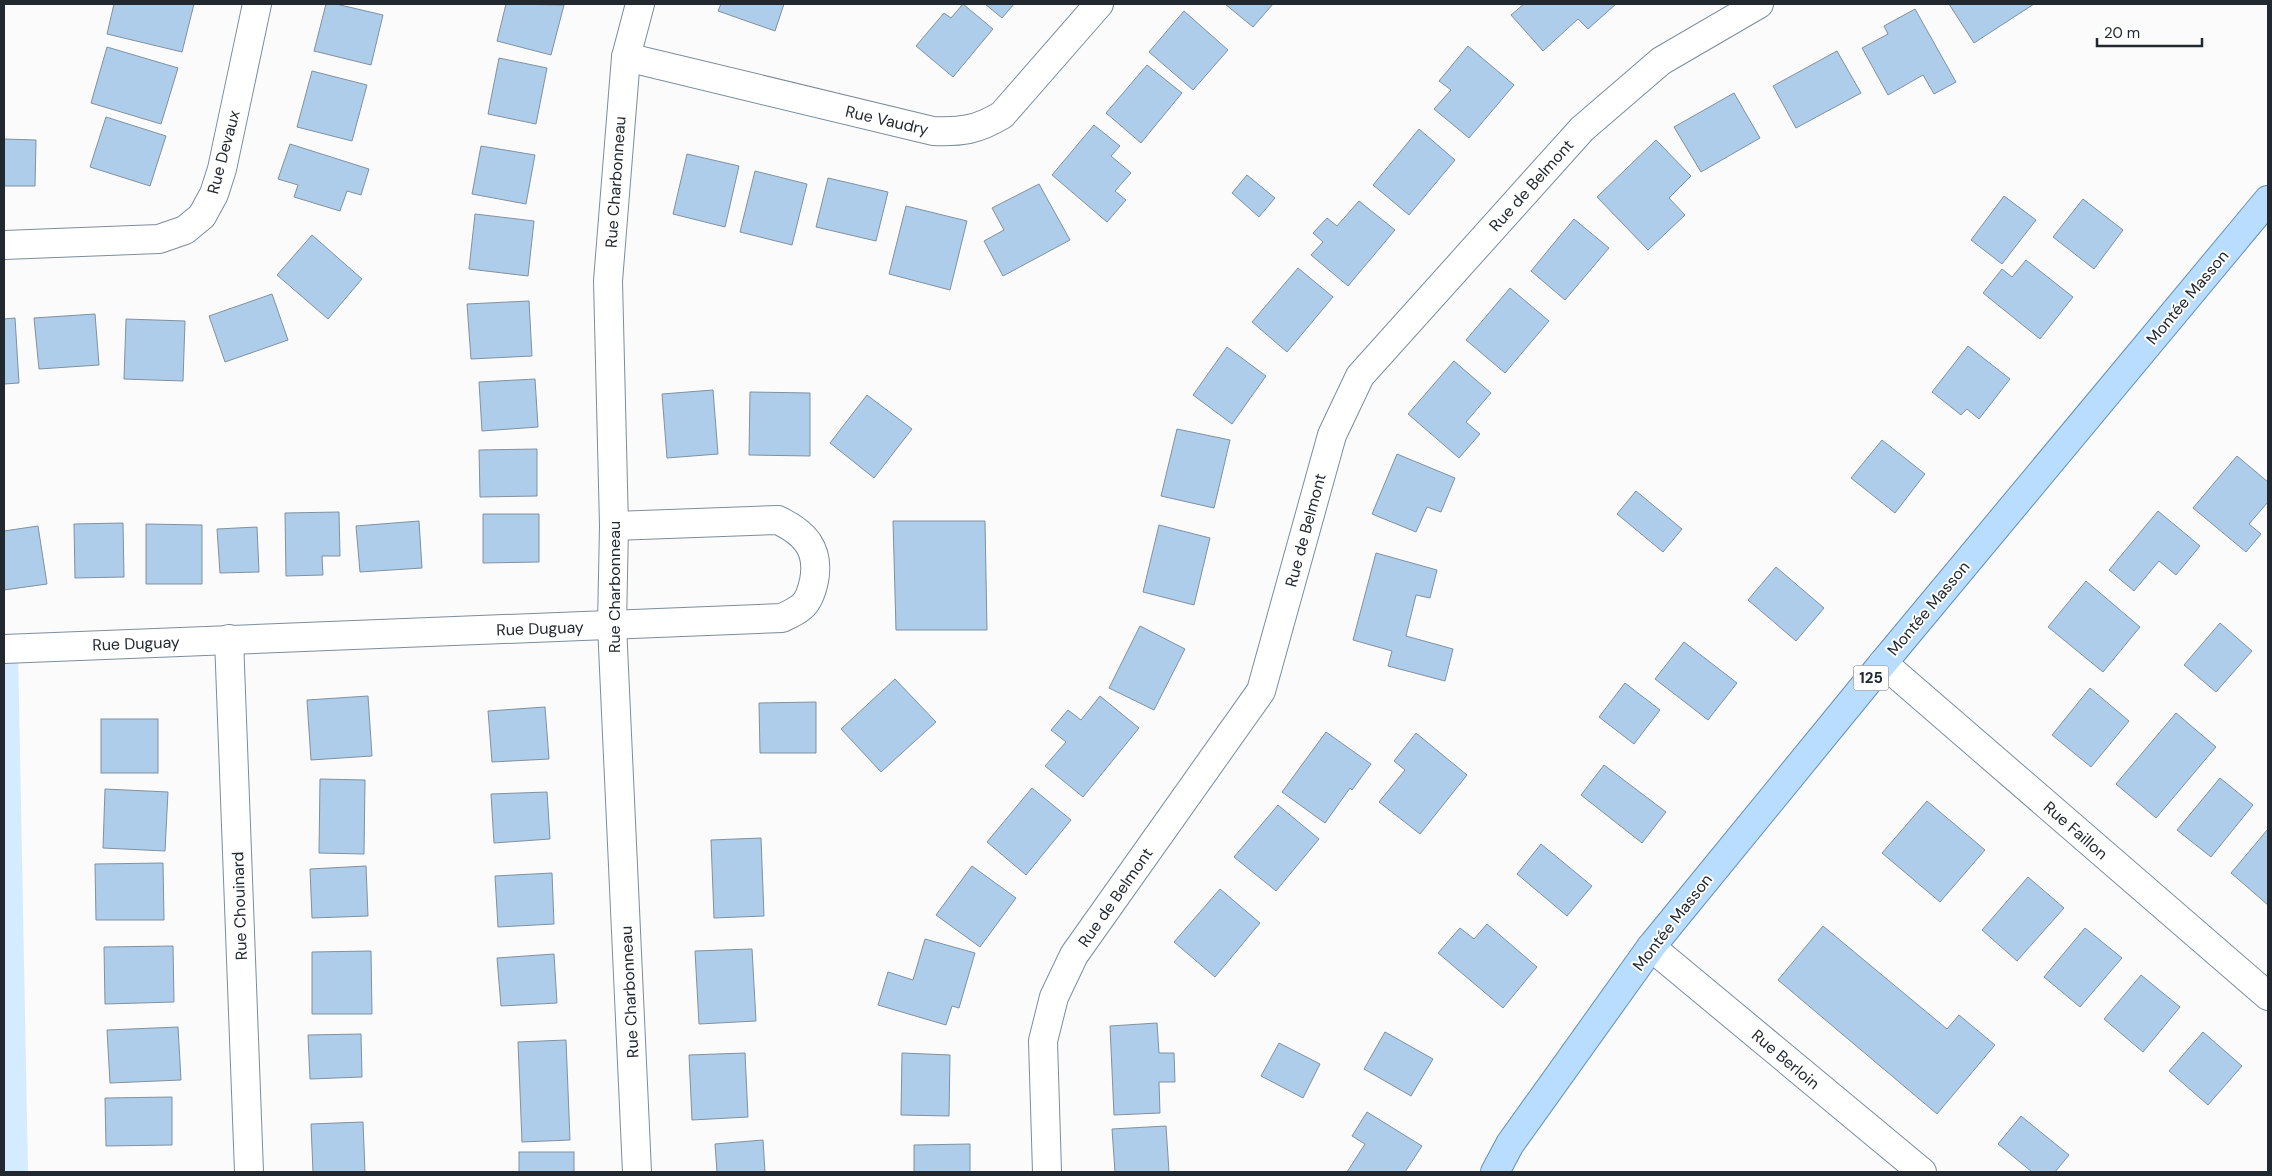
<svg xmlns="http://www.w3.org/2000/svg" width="2272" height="1176" font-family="'DM Sans',sans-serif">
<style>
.green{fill:#d5ebff}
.building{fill:#aecdea;stroke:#8091a1}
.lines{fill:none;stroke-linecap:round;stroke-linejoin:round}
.minor-casing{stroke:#7c8d9d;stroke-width:30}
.primary-casing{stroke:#658fb6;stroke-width:30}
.minor{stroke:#fff;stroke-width:28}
.primary{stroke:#b8ddfe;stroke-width:28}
.labels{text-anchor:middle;stroke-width:4;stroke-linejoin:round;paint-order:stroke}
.shield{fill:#fff;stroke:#64686d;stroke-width:1}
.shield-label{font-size:15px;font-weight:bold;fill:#21282f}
.street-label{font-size:16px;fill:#21282f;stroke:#fff}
</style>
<rect width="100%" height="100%" fill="#fbfbfb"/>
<polygon class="green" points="18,648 28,1172 4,1172 4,649"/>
<g class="building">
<polygon points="114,4 194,4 182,52 107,34"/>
<polygon points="326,4 336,4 383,15 371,65 314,51"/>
<polygon points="506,4 564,5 551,55 497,41"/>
<polygon points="721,4 784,4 775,31 718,11"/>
<polygon points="963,4 993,29 953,77 916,46 944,13 951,18"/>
<polygon points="985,4 1014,4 1002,18"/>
<polygon points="1225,4 1273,4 1253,27"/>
<polygon points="1524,4 1616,4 1588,29 1578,19 1543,51 1511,15"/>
<polygon points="1949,4 2034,4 1974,43"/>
<polygon points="1915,9 1956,82 1934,94 1923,75 1888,95 1862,48 1888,34 1884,26"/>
<polygon points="1184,11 1228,50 1193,90 1149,52"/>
<polygon points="1468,46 1514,85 1469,138 1434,109 1451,90 1439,81"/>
<polygon points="107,47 178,68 161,124 91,103"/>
<polygon points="1837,51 1861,93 1796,128 1773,86"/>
<polygon points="499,58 547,68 536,124 488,114"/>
<polygon points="1147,65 1182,93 1141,143 1106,113"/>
<polygon points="312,71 367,85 352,141 297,127"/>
<polygon points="1734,93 1760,138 1701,172 1674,127"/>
<polygon points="106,117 166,136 150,186 90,167"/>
<polygon points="1094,125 1120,146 1111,156 1131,173 1115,191 1126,200 1107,222 1052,175"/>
<polygon points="1419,129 1455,160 1409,215 1373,185"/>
<polygon points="4,139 36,140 35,186 4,186"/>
<polygon points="1656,140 1691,176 1669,198 1685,215 1648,250 1597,197"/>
<polygon points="290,144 369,169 361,195 347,191 340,211 294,197 298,185 278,179"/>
<polygon points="481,146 535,155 526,204 472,194"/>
<polygon points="687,154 739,166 725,227 673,214"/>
<polygon points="755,171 807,184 792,245 740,232"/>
<polygon points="1247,175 1275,198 1259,217 1232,193"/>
<polygon points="828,178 888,192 876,241 816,227"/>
<polygon points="1039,184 1070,240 1003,276 984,241 1004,230 992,208"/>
<polygon points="2004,196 2036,220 2002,264 1971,240"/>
<polygon points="2083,199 2123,230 2094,269 2053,237"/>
<polygon points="1359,201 1395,230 1348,286 1311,255 1323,242 1313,233 1327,218 1337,226"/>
<polygon points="906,206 967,221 950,290 889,274"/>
<polygon points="475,214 534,221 528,276 469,269"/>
<polygon points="1574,219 1609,248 1565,300 1531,271"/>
<polygon points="312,235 362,279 328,319 277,275"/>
<polygon points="2026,260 2073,297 2040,339 1983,293 2002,269 2012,277"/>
<polygon points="1298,268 1333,297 1287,352 1252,322"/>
<polygon points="1510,288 1549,321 1505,373 1466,340"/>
<polygon points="272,294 288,340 225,362 209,316"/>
<polygon points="529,301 532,356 471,359 467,304"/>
<polygon points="95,314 99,365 39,369 34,318"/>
<polygon points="15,318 19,383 4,384 4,319"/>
<polygon points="126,319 185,321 183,381 124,379"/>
<polygon points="1968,346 2010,379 1979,419 1967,409 1961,415 1932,392"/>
<polygon points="1227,347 1266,376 1232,424 1193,395"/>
<polygon points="1454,361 1491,393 1466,422 1480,434 1459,458 1408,414"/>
<polygon points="535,379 538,427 482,431 479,382"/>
<polygon points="713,390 718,454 667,458 662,394"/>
<polygon points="750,392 810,393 810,456 749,455"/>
<polygon points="867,395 912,429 874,478 830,443"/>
<polygon points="1177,429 1230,440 1214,508 1161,496"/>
<polygon points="1882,440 1925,474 1895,513 1851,478"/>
<polygon points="537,449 537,496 480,497 479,450"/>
<polygon points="1397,454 1455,478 1441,512 1427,507 1416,532 1372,514"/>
<polygon points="2237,456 2268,482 2268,502 2249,524 2261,534 2246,552 2193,508"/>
<polygon points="1636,491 1682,529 1663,552 1617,514"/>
<polygon points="2158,511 2200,546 2176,575 2159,561 2134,591 2109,570"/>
<polygon points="339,512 340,556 322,556 323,575 286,576 285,513"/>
<polygon points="483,514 539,514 539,562 483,563"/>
<polygon points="419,521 422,568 360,572 356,526"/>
<polygon points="893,521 985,521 987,630 896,630"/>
<polygon points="123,523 124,577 75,578 74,524"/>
<polygon points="146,524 202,525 202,584 146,584"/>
<polygon points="1159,525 1210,538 1194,605 1143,592"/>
<polygon points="38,526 47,584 4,590 4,531"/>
<polygon points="257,527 259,572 220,573 217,529"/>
<polygon points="1376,553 1437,570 1430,598 1416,595 1406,636 1453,649 1445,681 1388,666 1392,651 1353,640"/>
<polygon points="1776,567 1824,608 1796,641 1748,600"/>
<polygon points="2086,581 2140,627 2103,672 2048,627"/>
<polygon points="2220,623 2252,651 2216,692 2184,665"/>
<polygon points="1140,626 1185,649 1154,710 1109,688"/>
<polygon points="1684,642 1737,683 1708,720 1655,679"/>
<polygon points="895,679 936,722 881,772 841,729"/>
<polygon points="1625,683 1660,710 1634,744 1599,717"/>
<polygon points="2090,688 2129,721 2091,767 2052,735"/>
<polygon points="368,696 372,756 311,760 307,700"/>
<polygon points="1100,696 1139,728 1083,797 1045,766 1066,742 1051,730 1068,710 1081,720"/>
<polygon points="816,702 816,753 760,753 759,703"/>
<polygon points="545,707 549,759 492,762 488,711"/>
<polygon points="2176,713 2216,747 2156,818 2116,784"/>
<rect x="101" y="719" width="57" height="54"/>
<polygon points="1326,732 1371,764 1352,790 1350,788 1325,823 1282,792"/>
<polygon points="1416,733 1467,775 1420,834 1379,802 1405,770 1394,761"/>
<polygon points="1604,765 1666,812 1642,843 1581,795"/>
<polygon points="2220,778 2253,805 2211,857 2177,830"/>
<polygon points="320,779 365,780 364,854 319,853"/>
<polygon points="1032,788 1071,820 1026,875 987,842"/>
<polygon points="105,789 168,792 165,851 103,848"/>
<polygon points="547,792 550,839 494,843 491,794"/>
<polygon points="1927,801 1985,850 1940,902 1882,853"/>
<polygon points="1278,805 1319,839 1276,891 1234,857"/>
<polygon points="2268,829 2268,905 2231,873"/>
<polygon points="761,838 764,916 714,918 711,840"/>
<polygon points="1541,844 1592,886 1567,916 1517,874"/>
<polygon points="163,863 164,920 96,920 95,864"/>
<polygon points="366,866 368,916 312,918 310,869"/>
<polygon points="972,866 1016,898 980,947 936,915"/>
<polygon points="552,873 554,924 498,927 495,876"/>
<polygon points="2028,877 2064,908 2017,961 1982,930"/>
<polygon points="1220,889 1260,923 1215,977 1174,942"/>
<polygon points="1487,924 1537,967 1503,1008 1438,953 1460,928 1474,939"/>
<polygon points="1823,926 1947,1029 1959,1015 1995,1045 1937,1114 1778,980"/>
<polygon points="2085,928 2122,958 2080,1007 2044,977"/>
<polygon points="925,939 975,953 959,1008 952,1006 946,1025 878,1005 888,972 913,980"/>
<polygon points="173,946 174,1002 105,1004 104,947"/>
<polygon points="752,949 756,1021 699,1024 695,951"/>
<polygon points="371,951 372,1014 312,1014 312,952"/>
<polygon points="554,954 557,1003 501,1006 497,958"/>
<polygon points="2141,975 2180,1007 2143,1052 2104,1019"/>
<polygon points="1157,1023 1159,1053 1174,1053 1175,1082 1159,1082 1160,1113 1114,1115 1110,1026"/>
<polygon points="178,1027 181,1080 110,1083 107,1030"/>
<polygon points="1385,1032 1433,1059 1411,1096 1364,1069"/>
<polygon points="2203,1032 2242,1066 2208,1105 2169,1071"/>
<polygon points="361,1034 362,1077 310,1079 308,1035"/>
<polygon points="566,1040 570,1140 522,1142 518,1042"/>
<polygon points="1279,1043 1320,1064 1303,1098 1261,1076"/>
<polygon points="745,1053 748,1117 692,1120 689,1055"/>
<polygon points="902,1053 950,1055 949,1116 901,1115"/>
<polygon points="172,1097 172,1145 106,1146 105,1098"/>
<polygon points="1367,1112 1422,1146 1405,1172 1347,1172 1365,1144 1352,1136"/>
<polygon points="2021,1116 2069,1155 2055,1172 2032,1172 1998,1144"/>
<polygon points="363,1122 365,1172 313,1172 311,1124"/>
<polygon points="1166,1126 1169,1172 1115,1172 1112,1129"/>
<polygon points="763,1140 765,1172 717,1172 715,1144"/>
<polygon points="970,1144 970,1172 914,1172 914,1145"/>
<rect x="519" y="1152" width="55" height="20"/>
</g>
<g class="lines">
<defs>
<g id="minor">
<path d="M626 57 933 131C962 132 977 130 1002 115L1099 4"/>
<polyline points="4,245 159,239 185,230 202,216 214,194 222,169 257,4"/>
<polyline points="229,639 249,1172"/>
<path d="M4 649 782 618C788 615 795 612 800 608 808 603 812 590 814 581 820 549 805 533 778 520L614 526"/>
<polyline points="1883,663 2268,996"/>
<polyline points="1651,947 1922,1172"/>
<polyline points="637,1172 612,625 614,526 608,281 626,57 640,4"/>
<polyline points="1047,1172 1043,1041 1054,997 1074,955 1261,691 1332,435 1360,376 1582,129 1661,61 1759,4"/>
</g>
<polyline id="primary" points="1495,1172 1510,1144 1651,947 1883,663 2268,200"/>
</defs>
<use href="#minor" class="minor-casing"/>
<use href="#primary" class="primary-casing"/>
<use href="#minor" class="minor"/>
<use href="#primary" class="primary"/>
</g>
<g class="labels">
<rect class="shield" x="1853.5" y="665.5" width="35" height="25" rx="4"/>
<g class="shield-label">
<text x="1871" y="683">125</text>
</g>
<g class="street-label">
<text transform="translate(887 120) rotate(13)" y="6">Rue Vaudry</text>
<text transform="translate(223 152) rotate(-75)" y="6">Rue Devaux</text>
<text transform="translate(615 182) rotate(-86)" y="6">Rue Charbonneau</text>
<text transform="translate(1531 185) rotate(-48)" y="6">Rue de Belmont</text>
<text transform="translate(2187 297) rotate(-50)" y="6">Montée Masson</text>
<text transform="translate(1305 530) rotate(-75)" y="6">Rue de Belmont</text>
<text transform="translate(614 587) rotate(-90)" y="6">Rue Charbonneau</text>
<text transform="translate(1928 608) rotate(-50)" y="6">Montée Masson</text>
<text transform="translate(540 628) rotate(-2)" y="6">Rue Duguay</text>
<text transform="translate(136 643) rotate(-2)" y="6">Rue Duguay</text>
<text transform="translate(2076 830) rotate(41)" y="6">Rue Faillon</text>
<text transform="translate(1115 897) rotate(-55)" y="6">Rue de Belmont</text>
<text transform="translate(239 906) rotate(-92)" y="6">Rue Chouinard</text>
<text transform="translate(1672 922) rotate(-52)" y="6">Montée Masson</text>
<text transform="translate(629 992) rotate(-93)" y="6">Rue Charbonneau</text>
<text transform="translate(1786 1059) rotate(40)" y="6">Rue Berloin</text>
</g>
</g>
<rect width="2272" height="1176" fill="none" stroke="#21282f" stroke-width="10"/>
<path d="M2097 38v8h105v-8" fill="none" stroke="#21282f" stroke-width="2.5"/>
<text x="2104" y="38" font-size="15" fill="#21282f" stroke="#ffffff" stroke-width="4" paint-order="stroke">20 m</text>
</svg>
